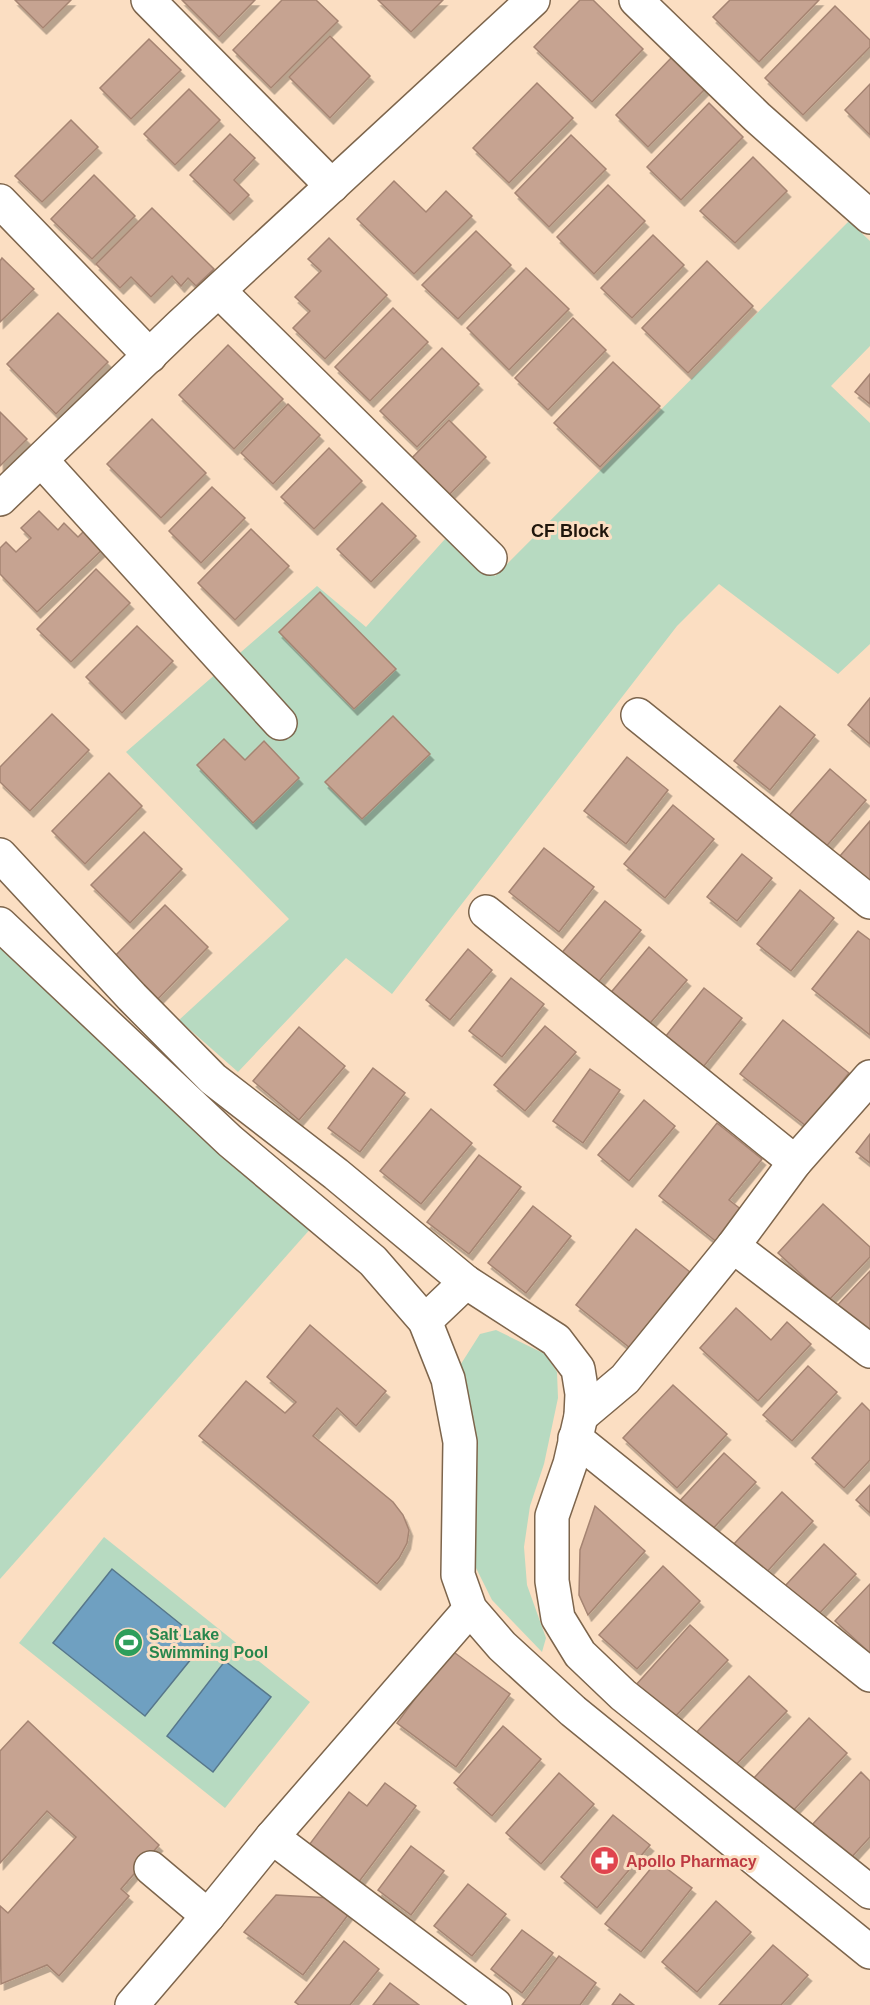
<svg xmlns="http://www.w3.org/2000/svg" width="870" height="2005" font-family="Helvetica,sans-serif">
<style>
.green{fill:#b7dac1}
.water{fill:#6fa0c1;stroke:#57778b;stroke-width:1.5}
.building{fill:#c6a391;stroke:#a58472;stroke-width:1.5;filter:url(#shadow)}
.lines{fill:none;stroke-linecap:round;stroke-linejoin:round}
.minor-casing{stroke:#7d654c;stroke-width:36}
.minor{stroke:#fff;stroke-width:33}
.labels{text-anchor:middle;stroke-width:6;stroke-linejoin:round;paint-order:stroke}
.leisure-label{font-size:16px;font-weight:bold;fill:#27864d;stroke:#fbdec2;text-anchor:start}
.health-label{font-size:16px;font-weight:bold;fill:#be3a42;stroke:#fbdec2;text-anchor:start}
.neighbourhood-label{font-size:18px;font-weight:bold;fill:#20160c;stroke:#fbdec2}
</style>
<defs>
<filter id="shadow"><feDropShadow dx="3.5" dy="6" stdDeviation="0" flood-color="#0004"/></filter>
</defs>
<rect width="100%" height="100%" fill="#fbdec2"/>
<g class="green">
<polygon points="849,221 870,241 870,346 831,386 870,423 870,644 838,674 719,584 677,626 392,994 346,958 238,1072 179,1020 289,919 126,752 317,586 366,627 454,529 495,576"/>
<polygon points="0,946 312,1227 0,1579"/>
<polygon points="496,1330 545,1354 557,1372 558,1398 544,1464 530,1506 524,1547 527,1585 546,1638 542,1652 492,1600 476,1568 475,1522 459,1367 480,1334"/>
<polygon points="104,1537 310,1702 225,1808 19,1643"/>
</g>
<g class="water">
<polygon points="112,1569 204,1643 145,1716 53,1643"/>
<polygon points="225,1661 271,1697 213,1772 167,1736"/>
</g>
<g class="building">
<polygon points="15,0 71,0 43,28"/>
<polygon points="182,0 255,0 219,37"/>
<polygon points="282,0 316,0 338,21 271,88 233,50"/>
<polygon points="378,0 443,0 411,32"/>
<polygon points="580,0 593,0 643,49 592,102 534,47"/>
<polygon points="730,0 819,0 759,62 713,17"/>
<polygon points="835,6 870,40 870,47 803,115 765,78"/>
<polygon points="330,36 370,76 330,118 289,77"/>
<polygon points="149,39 181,70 131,119 100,88"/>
<polygon points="672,57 705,89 648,147 616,115"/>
<polygon points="537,83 573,118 509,183 473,148"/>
<polygon points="870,84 870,135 845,110"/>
<polygon points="189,89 220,120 175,165 144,134"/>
<polygon points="709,103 743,137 681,200 647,167"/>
<polygon points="71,120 98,147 42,202 15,176"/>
<polygon points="230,134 255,158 234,180 249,195 230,214 190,175"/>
<polygon points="571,135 606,169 549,227 515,193"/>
<polygon points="753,157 787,191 735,243 700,211"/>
<polygon points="94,175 135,216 92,259 51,219"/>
<polygon points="394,181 426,212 446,191 472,216 414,274 357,219"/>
<polygon points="608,185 645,221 594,274 557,237"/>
<polygon points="152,208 214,269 196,286 188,278 181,286 172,276 151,297 131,277 120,288 96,264"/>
<polygon points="476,231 511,265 458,319 422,285"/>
<polygon points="653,235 684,265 632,318 601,288"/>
<polygon points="329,238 387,295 325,359 293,328 310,311 295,297 321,271 308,259"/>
<polygon points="2,258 34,289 0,322 0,261"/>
<polygon points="707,261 753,306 688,373 642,328"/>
<polygon points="526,268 569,309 509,370 467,328"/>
<polygon points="393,308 428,342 370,401 335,367"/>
<polygon points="58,313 108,362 56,414 7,364"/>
<polygon points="573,318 606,350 548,410 515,378"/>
<polygon points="228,345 283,399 234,449 179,395"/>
<polygon points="442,348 479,384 417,447 380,411"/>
<polygon points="613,362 660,406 600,467 554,423"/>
<polygon points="870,374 870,404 855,392"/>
<polygon points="288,404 320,435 273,484 241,453"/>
<polygon points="0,412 27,439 0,466"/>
<polygon points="152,419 206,473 161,518 107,464"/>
<polygon points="449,420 486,457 444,500 406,464"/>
<polygon points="329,448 362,481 314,529 281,497"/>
<polygon points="212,487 245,518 201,563 169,531"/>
<polygon points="382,503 416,536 371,582 337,549"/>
<polygon points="39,511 58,530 64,523 78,537 87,528 105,547 37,612 0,574 0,548 6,542 16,552 31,538 21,528"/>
<polygon points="251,529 289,566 235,620 198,583"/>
<polygon points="96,569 130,603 71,662 37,629"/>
<polygon points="320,592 396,669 354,709 279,632"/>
<polygon points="137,626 173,661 122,713 86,677"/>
<polygon points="870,698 870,744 848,725"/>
<polygon points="780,706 815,735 770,790 734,761"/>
<polygon points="52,714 89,750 30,811 0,782 0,767"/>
<polygon points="393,716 430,754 362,819 325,782"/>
<polygon points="224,739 245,760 264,741 299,778 253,823 197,765"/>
<polygon points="627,757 668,790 626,844 584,811"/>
<polygon points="830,769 866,800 824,849 788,817"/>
<polygon points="109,773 142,806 85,864 52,831"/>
<polygon points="673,805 714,839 665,898 624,864"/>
<polygon points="870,821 870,881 864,888 834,863"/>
<polygon points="144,832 182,869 130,923 91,885"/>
<polygon points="544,848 594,887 559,932 509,892"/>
<polygon points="742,854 772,878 737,921 707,897"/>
<polygon points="800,890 834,918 791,971 757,944"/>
<polygon points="605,901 641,930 596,985 560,955"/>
<polygon points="165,905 208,947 156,1001 112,959"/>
<polygon points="858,931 870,940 870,1035 812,989"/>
<polygon points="649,947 687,980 646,1028 608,996"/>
<polygon points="468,949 492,970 450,1020 426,1000"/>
<polygon points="511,978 544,1004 502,1057 469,1031"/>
<polygon points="704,988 742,1018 700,1071 662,1041"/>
<polygon points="783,1020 849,1073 806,1126 740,1074"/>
<polygon points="545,1026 576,1052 525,1111 494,1085"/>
<polygon points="299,1027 345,1066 299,1120 253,1081"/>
<polygon points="373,1068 405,1093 360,1152 328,1128"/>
<polygon points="590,1069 620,1090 583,1143 553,1121"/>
<polygon points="644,1100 675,1126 629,1181 598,1155"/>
<polygon points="431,1109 472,1143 421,1204 380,1171"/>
<polygon points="717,1123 762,1159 729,1200 743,1211 718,1243 659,1196"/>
<polygon points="870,1134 870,1163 856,1152"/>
<polygon points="479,1155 521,1187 469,1254 427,1222"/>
<polygon points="823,1204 870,1247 870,1257 829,1300 778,1253"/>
<polygon points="533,1206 571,1236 526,1293 488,1263"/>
<polygon points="636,1229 690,1272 630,1348 576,1305"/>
<polygon points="870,1271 870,1342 833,1310"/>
<polygon points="736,1308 771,1340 787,1322 811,1344 758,1401 700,1348"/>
<polygon points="310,1325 386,1391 356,1426 337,1408 313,1436 393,1502 403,1515 409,1530 407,1543 399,1558 377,1584 199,1436 246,1381 285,1413 296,1402 267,1377"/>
<polygon points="808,1366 837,1392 792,1441 763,1415"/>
<polygon points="673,1385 727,1434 677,1488 623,1438"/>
<polygon points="862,1403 870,1411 870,1460 844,1488 812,1458"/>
<polygon points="724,1453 756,1482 708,1534 676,1505"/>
<polygon points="870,1485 870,1513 856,1500"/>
<polygon points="782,1492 813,1521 765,1574 733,1545"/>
<polygon points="595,1506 645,1551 588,1615 579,1595 580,1550"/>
<polygon points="824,1544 856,1574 817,1616 785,1586"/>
<polygon points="663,1566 700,1601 637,1669 599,1635"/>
<polygon points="870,1584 870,1653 835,1621"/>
<polygon points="690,1625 728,1660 672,1720 635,1686"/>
<polygon points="451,1650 510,1694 456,1767 397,1723"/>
<polygon points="749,1676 787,1711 733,1768 695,1734"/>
<polygon points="809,1718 847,1753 790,1814 753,1779"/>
<polygon points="28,1721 159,1845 121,1889 129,1896 59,1976 47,1965 1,1984 0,1906 8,1913 76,1837 47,1811 0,1863 0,1751"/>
<polygon points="503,1726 541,1759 492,1816 454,1783"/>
<polygon points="861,1772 870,1781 870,1837 849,1860 811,1826"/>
<polygon points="559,1773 594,1804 541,1864 506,1833"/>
<polygon points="385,1783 416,1806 355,1887 306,1849 349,1792 367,1806"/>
<polygon points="613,1815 650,1845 597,1908 561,1877"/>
<polygon points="411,1846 444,1871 411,1915 378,1890"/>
<polygon points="657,1861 692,1888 641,1952 605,1924"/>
<polygon points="468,1884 506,1914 472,1956 434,1926"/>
<polygon points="276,1895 332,1898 351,1911 303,1975 244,1932"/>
<polygon points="716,1901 751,1932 697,1992 662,1962"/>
<polygon points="522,1930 553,1953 522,1993 491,1969"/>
<polygon points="344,1941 379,1969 350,2005 299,2005 295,2002"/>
<polygon points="773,1945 808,1975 781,2005 719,2005"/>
<polygon points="559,1956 596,1983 580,2005 522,2005"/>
<polygon points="390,1983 419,2005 373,2005"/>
<polygon points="620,1994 634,2005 612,2005"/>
</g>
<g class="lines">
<defs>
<g id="minor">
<polyline points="148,0 332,186"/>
<polyline points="636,0 757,117 870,217"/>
<polyline points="0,201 150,356"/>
<polyline points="219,291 490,558"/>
<polyline points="41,460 280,723"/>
<polyline points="0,499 181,325 533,0"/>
<polyline points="638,715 870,902"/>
<polyline points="0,855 132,997 213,1079 336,1174 466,1282 556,1340 578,1369 582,1394 581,1416 570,1464 552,1516 552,1581 558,1618 580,1654 623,1695 870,1892"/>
<polyline points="486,912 795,1162"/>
<polyline points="0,924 230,1141 373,1261 425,1321 448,1379 460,1442 458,1575 470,1609 502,1646 573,1711 870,1952"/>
<polyline points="733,1246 870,1351"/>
<polyline points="425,1321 466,1282"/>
<polyline points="581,1416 625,1379 733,1246 795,1162 870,1077"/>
<polyline points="575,1438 870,1675"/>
<polyline points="272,1837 495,2005"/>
<polyline points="151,1868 208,1916"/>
<polyline points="132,2005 208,1916 272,1837 470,1609"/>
</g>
</defs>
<use href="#minor" class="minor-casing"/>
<use href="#minor" class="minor"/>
</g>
<defs>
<symbol id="stadium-disc" viewBox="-11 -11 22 22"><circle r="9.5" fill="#2e9e5b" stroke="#fbdec2"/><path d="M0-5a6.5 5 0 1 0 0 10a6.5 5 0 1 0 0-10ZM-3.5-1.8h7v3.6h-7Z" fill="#fff"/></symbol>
<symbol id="pharmacy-disc" viewBox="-11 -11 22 22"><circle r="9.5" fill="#e0444e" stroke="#fbdec2"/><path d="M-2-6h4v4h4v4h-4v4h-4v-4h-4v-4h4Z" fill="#fff"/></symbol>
</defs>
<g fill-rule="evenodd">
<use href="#stadium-disc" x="112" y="1626" width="33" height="33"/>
<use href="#pharmacy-disc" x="588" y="1844" width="33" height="33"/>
</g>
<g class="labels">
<g class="leisure-label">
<text x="149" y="1640">Salt Lake<tspan x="149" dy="18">Swimming Pool</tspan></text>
</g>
<g class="health-label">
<text x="626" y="1867">Apollo Pharmacy</text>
</g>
<g class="neighbourhood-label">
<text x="570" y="537">CF Block</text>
</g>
</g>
</svg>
